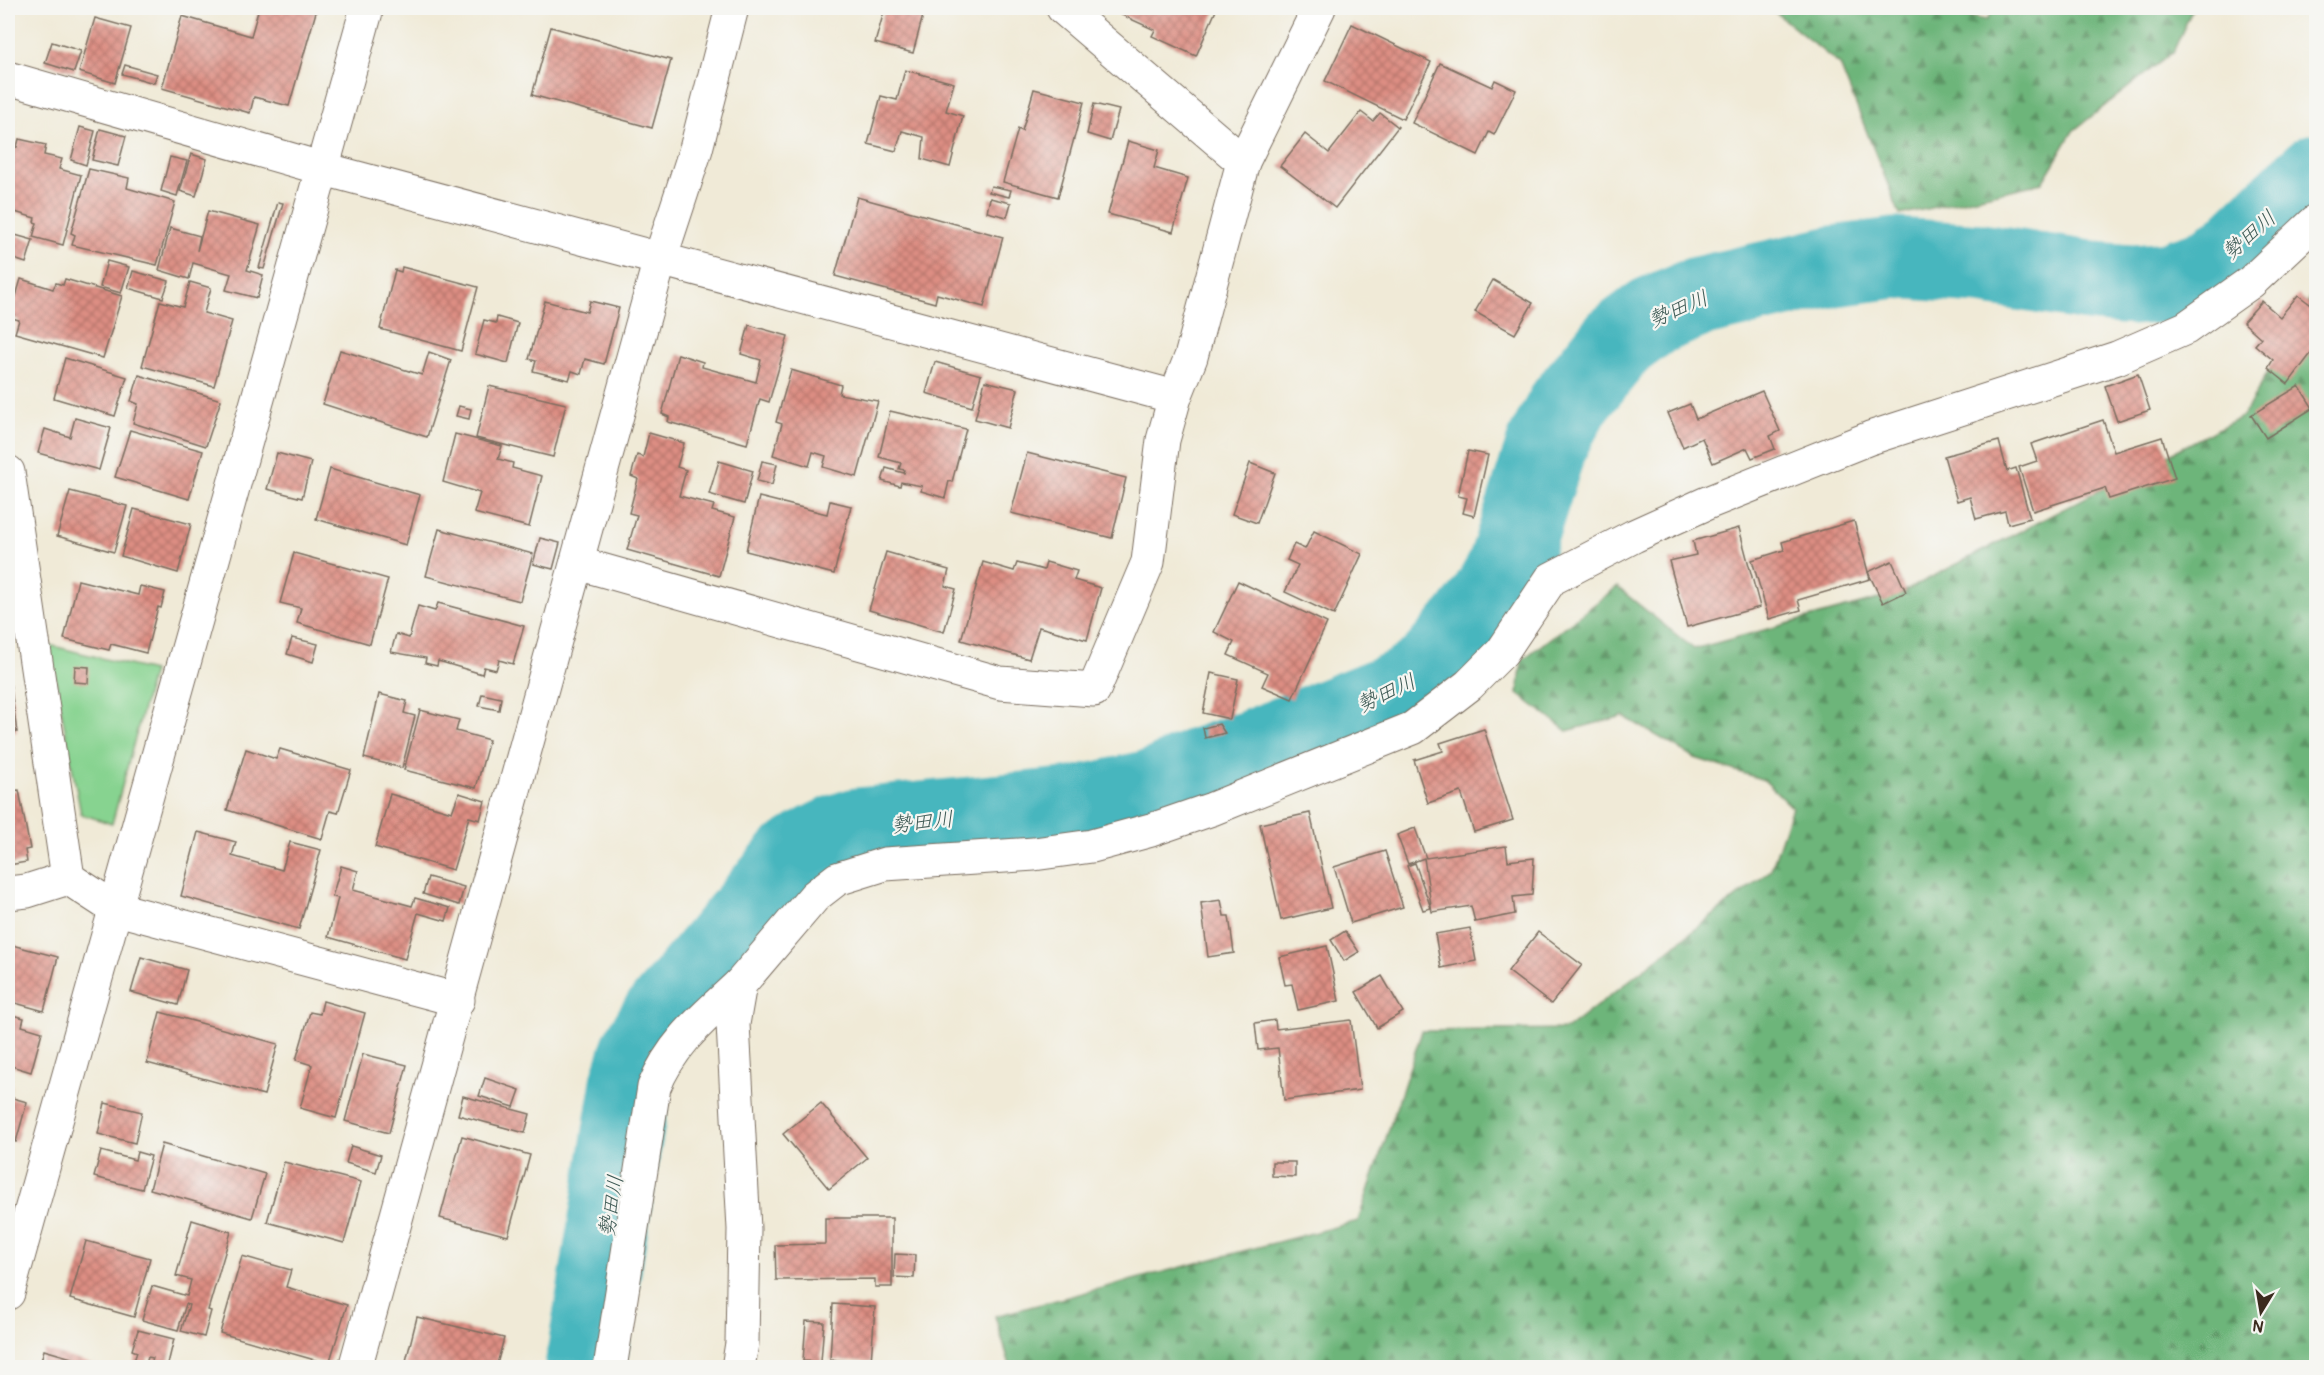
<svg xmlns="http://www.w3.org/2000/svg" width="2324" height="1375" font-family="Pangolin,'Klee One',sans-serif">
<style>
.forest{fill:url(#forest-firs);stroke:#54704c;stroke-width:1.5}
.green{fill:#87d390;stroke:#617e57;stroke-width:1.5}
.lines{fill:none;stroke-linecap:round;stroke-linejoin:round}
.river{stroke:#46b6be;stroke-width:81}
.building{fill:url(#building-cross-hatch)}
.minor-casing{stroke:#7a6d5f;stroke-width:35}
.minor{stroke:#fff;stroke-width:33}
.labels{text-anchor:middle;stroke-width:4.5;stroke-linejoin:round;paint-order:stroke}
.water-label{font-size:21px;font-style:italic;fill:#3f5b56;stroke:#f6f6f2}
</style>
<defs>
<pattern id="forest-firs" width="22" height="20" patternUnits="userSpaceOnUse" patternTransform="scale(1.5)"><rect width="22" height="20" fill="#6db57a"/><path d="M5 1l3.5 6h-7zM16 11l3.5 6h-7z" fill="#5b9363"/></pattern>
<pattern id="building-cross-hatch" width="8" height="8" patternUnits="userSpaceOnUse" patternTransform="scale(1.5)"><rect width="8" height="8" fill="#dd8e83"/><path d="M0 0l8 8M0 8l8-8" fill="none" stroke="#b4746b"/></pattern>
</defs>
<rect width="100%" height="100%" fill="#f6f6f2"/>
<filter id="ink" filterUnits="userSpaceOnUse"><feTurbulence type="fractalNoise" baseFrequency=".0167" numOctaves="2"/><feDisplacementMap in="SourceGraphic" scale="12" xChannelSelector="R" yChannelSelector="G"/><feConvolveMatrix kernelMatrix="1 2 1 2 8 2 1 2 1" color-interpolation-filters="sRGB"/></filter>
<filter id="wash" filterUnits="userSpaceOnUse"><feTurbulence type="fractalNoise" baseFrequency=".008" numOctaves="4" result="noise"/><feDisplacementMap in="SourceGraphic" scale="24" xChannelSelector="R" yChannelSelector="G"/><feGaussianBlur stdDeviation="1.35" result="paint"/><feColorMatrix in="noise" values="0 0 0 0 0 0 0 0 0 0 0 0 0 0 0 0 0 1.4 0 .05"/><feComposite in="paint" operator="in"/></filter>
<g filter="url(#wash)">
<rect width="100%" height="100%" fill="#f0ead7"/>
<g class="forest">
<polygon points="1770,8 1921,8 1987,20 1993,8 2193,8 2173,52 2073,131 2042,183 1900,215 1840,65"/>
<polygon points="2316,288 2316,1367 1011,1368 995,1316 1358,1221 1422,1031 1567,1029 1771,870 1792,807 1764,780 1695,758 1623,716 1567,731 1518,694 1522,660 1617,587 1694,649 1901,593 2243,416"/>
</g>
<polygon class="green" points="49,645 153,671 112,824 81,814"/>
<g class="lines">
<path class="river" d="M585 1368 631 1083 641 1051 660 1019 792 861C813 846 833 835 858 828L1075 807 1156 789 1197 769 1245 753 1406 688 1433 669 1484 609 1506 571 1547 444 1569 403 1618 342 1653 316 1698 297 1834 266 1895 258 1980 264 2096 282 2133 285 2168 282 2205 270 2233 253 2316 174"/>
</g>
<g id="blocks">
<g class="building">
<polygon points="259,8 300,8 316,12 289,106 254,97 250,113 162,88 182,16 251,36"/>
<polygon points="885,8 925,8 913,53 875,43"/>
<polygon points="1113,8 1217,8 1196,56 1152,36 1155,30 1111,10"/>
<polygon points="95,18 131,28 115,83 79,72"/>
<polygon points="1352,24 1431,62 1403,119 1325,81"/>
<polygon points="551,27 671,60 652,128 532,95"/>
<polygon points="52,42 81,51 74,72 45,63"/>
<polygon points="1440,63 1492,87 1495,80 1516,90 1494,135 1489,132 1478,155 1412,123"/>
<polygon points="125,65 157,74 154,83 122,74"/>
<polygon points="905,70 954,83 946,111 963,116 950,167 922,159 924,137 902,131 896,151 868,144 881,96 897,100"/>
<polygon points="1034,89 1084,102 1058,197 1003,182 1018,129 1022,131"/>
<polygon points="1094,104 1119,110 1110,141 1087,134"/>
<polygon points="1361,112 1373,121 1380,113 1398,127 1335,208 1280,166 1305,134 1329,153"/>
<polygon points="80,127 95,131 86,165 71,160"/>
<polygon points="100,129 126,136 118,166 92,160"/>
<polygon points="19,139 46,145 44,155 62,159 59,169 81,175 63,245 33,237 37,223 34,222 35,218 8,210 8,148 17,147"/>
<polygon points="1128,141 1159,150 1154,168 1188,178 1173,232 1108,214"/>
<polygon points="191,154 207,159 196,196 180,191"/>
<polygon points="170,157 187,161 177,196 161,191"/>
<polygon points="89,169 129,178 127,188 175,202 157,265 72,245 75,235 71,233"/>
<polygon points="991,186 1011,190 1009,197 989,192"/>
<polygon points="857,197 1003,237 984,307 937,294 935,303 835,276"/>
<polygon points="990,198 1011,203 1007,217 987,212"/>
<polygon points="278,202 283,203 264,269 259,268"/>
<polygon points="208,211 260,225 247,270 263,275 257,298 226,290 231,274 193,263 189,279 159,270 170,228 200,236 197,251"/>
<polygon points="8,233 33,240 26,263 8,257"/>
<polygon points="107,261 129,267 121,293 100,287"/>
<polygon points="402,267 478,287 461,351 380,329 395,270 401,272"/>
<polygon points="133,271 169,281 163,298 128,288"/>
<polygon points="21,279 53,289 56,283 63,285 65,279 122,296 103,358 15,333 19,320 12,318 14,314 11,313"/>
<polygon points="1493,280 1533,303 1515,334 1475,312"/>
<polygon points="190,282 211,288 204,313 232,321 214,386 142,366 160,301 183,307"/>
<polygon points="2298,295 2310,304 2316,297 2316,347 2288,384 2268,368 2273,360 2255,345 2261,338 2243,322 2262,301 2280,317"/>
<polygon points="545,301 587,312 590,301 619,308 604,364 585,359 581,374 572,371 569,380 533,371 536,361 529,359"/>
<polygon points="497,317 518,323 508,363 475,354 484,320 496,323"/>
<polygon points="749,325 788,336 769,402 760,399 747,444 668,422 669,417 662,414 678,354 703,362 702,367 756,382 761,360 741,354"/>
<polygon points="340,350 422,375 429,352 451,360 427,437 323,404"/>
<polygon points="65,358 127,377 115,416 54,398"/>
<polygon points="935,362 981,375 972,407 926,393"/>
<polygon points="791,370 841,385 839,394 878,401 857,477 823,467 826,456 813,452 809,466 773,455 782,424 776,422"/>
<polygon points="2138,374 2150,410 2117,421 2105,386"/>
<polygon points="139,375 221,400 206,446 133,423 138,404 131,401"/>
<polygon points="985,381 1018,389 1008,428 975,419"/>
<polygon points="489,386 566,404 553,457 476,438"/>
<polygon points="2299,386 2313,408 2266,438 2251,415"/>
<polygon points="1762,391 1780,431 1770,436 1775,449 1752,458 1747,448 1713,463 1702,438 1683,447 1668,413 1690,404 1696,419"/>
<polygon points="459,406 471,409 469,419 456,416"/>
<polygon points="890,411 966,429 952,482 949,481 945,498 921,491 922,486 901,482 900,486 882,481 886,468 904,473 905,470 899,469 901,463 879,457"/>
<polygon points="75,418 111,428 99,470 38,453 45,429 70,437"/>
<polygon points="2103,420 2114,452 2162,437 2175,478 2109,499 2105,488 2033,511 2019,467 2037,461 2031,444"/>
<polygon points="130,430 203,451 189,499 115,477"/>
<polygon points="649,433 684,443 677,467 686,470 679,496 714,505 712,511 735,517 719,576 627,550 637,515 629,513 638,479 631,476 637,455 643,457"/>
<polygon points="455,434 502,446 498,459 513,463 512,468 542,476 529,527 474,513 480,493 443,482"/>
<polygon points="1999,441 2007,471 2016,468 2030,518 2008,524 2005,511 1976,519 1970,497 1957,501 1944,456"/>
<polygon points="1468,451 1488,455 1474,516 1463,513 1467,498 1458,496"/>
<polygon points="277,453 311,462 302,498 267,489"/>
<polygon points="1027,453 1126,478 1112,538 1011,513"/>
<polygon points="719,461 753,471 744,504 709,494"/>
<polygon points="762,461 777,464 772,485 757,481"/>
<polygon points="1250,463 1275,473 1257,523 1232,514"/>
<polygon points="330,469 420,495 406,545 316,519"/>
<polygon points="70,491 127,506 114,552 57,536"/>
<polygon points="759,497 827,514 830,501 851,506 834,574 746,551"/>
<polygon points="134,509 191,524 178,573 121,556"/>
<polygon points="1854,521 1870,579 1798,600 1801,610 1769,619 1752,560 1784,550 1782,542"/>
<polygon points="1739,528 1760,607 1687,627 1669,561 1696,555 1693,541"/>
<polygon points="439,529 533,554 520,601 426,576"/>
<polygon points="1314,531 1362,554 1334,615 1285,592 1298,565 1287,560 1294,544 1305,549"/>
<polygon points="540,538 560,543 553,569 533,564"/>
<polygon points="886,552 949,570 945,586 956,589 944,632 869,610"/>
<polygon points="294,553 388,579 370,644 297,623 301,608 280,603"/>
<polygon points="1892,561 1906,592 1883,603 1868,572"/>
<polygon points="983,562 1014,571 1017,563 1044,570 1046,562 1077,571 1074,580 1101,588 1087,640 1039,627 1029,659 961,640"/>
<polygon points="78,580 138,595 140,586 165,592 161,608 158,607 146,653 111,644 109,650 64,639"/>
<polygon points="1238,581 1327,623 1292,699 1262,686 1268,673 1228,655 1234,642 1214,632"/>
<polygon points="438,603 524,626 513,664 499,660 496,670 484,667 482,674 438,661 437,666 425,663 426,658 391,652 396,634 409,638 418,606 435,611"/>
<polygon points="292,638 318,644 313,662 287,654"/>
<polygon points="75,666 89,667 88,683 74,682"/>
<polygon points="1211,673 1238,679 1230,719 1203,713"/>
<polygon points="8,682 10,682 17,732 8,733"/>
<polygon points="379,694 407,701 404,713 415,716 402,768 364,758"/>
<polygon points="482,694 501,698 499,710 479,706"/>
<polygon points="420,710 459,720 456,731 489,740 476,788 404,770"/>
<polygon points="1219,724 1225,733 1205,738 1203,728"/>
<polygon points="1484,729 1513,820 1474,832 1461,792 1428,803 1414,760 1443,751 1440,743"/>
<polygon points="246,749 276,759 280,749 351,770 338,813 330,811 322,839 227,810"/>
<polygon points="19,790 30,849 25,850 27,862 8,865 8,791"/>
<polygon points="459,793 485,801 480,820 469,817 453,870 375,847 390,794 452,812"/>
<polygon points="1310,813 1331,908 1281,920 1260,824"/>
<polygon points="1415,828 1426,858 1506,846 1508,861 1534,858 1532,895 1513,897 1515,914 1475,922 1471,906 1432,912 1424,858 1408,864 1397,835"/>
<polygon points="198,832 236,842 232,856 282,870 290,842 321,850 299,929 181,896"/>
<polygon points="1385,851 1403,907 1351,923 1334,867"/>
<polygon points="1415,863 1431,908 1423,910 1407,866"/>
<polygon points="341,866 358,871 353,890 412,906 415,898 450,908 446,921 418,913 405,959 328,937 338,898 332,897"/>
<polygon points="428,877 464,887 459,905 423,894"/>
<polygon points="1221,900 1224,916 1229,916 1234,953 1208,957 1201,903"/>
<polygon points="1470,928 1476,961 1441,968 1435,934"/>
<polygon points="1345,931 1359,952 1344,961 1331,940"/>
<polygon points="1538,932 1582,965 1551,1004 1508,971"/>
<polygon points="8,944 58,957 44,1011 8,1001"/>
<polygon points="1327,946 1339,1001 1298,1010 1292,984 1285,985 1279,957"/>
<polygon points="141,957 187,970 178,1005 131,992"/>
<polygon points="1382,976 1403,1012 1377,1028 1356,992"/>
<polygon points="323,1001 365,1013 336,1118 300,1108 312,1065 296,1060 310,1012 320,1014"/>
<polygon points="160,1012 278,1044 264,1095 147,1063"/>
<polygon points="8,1014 24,1018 22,1026 42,1032 31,1072 8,1065"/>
<polygon points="1275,1020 1276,1029 1351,1020 1360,1090 1284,1100 1278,1048 1258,1050 1255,1023"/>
<polygon points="363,1054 407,1065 389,1133 345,1121"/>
<polygon points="485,1078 520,1090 514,1107 479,1096"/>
<polygon points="8,1086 12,1087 9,1097 27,1102 16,1142 8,1139"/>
<polygon points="463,1096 530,1114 525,1133 458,1115"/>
<polygon points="105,1103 142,1112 135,1143 98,1134"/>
<polygon points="821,1103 867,1158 829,1189 783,1134"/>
<polygon points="462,1136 530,1155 508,1236 440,1218"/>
<polygon points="162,1144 265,1174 252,1218 150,1189"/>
<polygon points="351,1146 381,1155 376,1172 346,1163"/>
<polygon points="101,1151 135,1160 137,1152 151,1156 142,1189 94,1177"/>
<polygon points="284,1162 361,1182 344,1243 267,1222"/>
<polygon points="1272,1162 1295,1162 1295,1177 1272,1176"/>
<polygon points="825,1218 892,1218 892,1287 875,1287 875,1279 776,1280 775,1245 825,1244"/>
<polygon points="192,1220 231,1232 208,1310 211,1311 204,1337 181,1331 189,1305 186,1304 178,1330 142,1320 152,1286 187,1296 191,1280 176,1276"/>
<polygon points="86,1241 150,1258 134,1317 70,1299"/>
<polygon points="895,1254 915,1255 914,1278 894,1277"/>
<polygon points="242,1256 291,1270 286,1287 347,1305 329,1364 220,1333"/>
<polygon points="833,1304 875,1307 871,1362 830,1360"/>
<polygon points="417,1317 504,1338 496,1368 416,1368 405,1365"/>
<polygon points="806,1321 824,1322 821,1362 803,1361"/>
<polygon points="138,1330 174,1339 167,1368 151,1364 153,1358 148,1357 145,1368 133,1364 137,1352 132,1350"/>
<polygon points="44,1350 103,1367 103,1368 39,1368"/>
</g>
</g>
</g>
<g filter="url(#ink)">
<use href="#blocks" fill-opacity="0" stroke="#7a6d5f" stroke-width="1.5"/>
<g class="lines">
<defs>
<g id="minor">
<polyline points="1063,8 1243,162 1191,357 1175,397"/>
<polyline points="8,78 324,169 1175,397 1163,440 1148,562 1094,690 1000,683 577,563"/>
<polyline points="1243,162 1319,8"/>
<polyline points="8,472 68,878"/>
<polyline points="8,893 27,891 68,878 114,908 458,1000"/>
<polyline points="8,1293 367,8"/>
<polyline points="355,1368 660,259 696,149 732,8"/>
<path d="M610 1368 654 1087C673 1041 705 1017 740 984"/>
<polyline points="738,1368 742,1343 744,1229 733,1024 740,984 815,896 837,879 885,864 1034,854 1092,846 1151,830 1212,809 1413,728 1469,685 1502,652 1551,579 1634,536 1707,503 1870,438 2117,358 2186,328 2251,282 2316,221"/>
</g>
</defs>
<use href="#minor" class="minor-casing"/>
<use href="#minor" class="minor"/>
</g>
</g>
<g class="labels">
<g class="water-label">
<text transform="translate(2249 235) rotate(-41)" y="7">勢田川</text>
<text transform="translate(1678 309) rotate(-23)" y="7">勢田川</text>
<text transform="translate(1386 693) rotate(-25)" y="7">勢田川</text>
<text transform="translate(922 822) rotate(-6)" y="7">勢田川</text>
<text transform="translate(611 1206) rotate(-81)" y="7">勢田川</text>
</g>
</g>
<rect width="2324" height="1375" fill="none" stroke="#f6f6f2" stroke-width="30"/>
<g transform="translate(2261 1312) rotate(191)" stroke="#f6f6f2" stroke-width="4.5" paint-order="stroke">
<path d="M0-4.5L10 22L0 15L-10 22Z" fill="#3b2a1e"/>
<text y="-9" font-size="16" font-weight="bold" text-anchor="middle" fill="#3b2a1e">N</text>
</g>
</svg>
